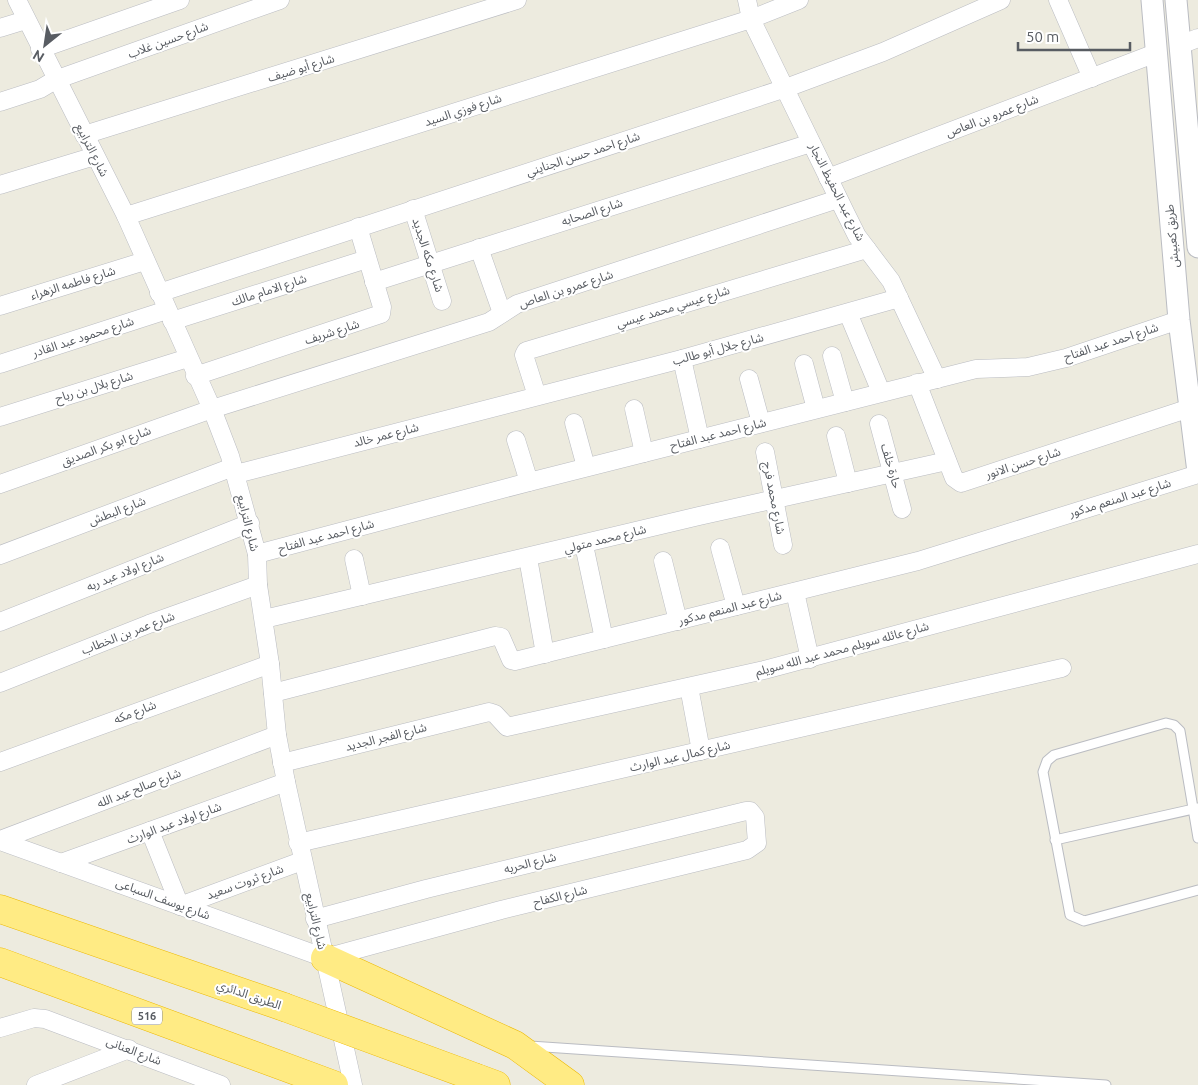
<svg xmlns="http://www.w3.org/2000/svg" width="1198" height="1085" font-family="Ubuntu,'Noto Sans Arabic',sans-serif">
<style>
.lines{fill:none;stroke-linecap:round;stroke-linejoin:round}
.service-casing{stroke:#babcc2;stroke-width:11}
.minor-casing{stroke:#babcc2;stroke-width:19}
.tertiary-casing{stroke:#babcc2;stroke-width:23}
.motorway-casing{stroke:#ecb800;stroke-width:29}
.service{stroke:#fff;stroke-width:9}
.minor{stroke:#fff;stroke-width:18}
.tertiary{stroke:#fff;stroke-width:21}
.motorway{stroke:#ffeb84;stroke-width:28}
.motorway-bridge-casing{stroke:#ecb800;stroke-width:29;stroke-linecap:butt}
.motorway-bridge{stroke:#ffeb84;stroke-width:28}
.labels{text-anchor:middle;stroke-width:4;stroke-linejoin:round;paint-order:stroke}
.shield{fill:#fff;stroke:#8a8d91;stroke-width:1}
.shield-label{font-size:11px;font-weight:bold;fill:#585c62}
.street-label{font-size:12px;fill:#585c62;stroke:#fff}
</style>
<rect width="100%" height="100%" fill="#edebdf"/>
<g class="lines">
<defs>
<g id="service">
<polyline points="1198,838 1180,731 1174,725 1166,723 1054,755 1047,761 1043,772 1070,915 1084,921 1198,890"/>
<polyline points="1055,840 1198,808"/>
<polyline points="530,1046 1106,1085"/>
</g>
<g id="minor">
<polyline points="17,0 126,216 212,409 230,456 257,554 258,585 270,664 277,735 286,782 353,1085"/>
<polyline points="747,0 751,19 846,214 857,236 891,281 937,379"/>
<polyline points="1058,0 1092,78"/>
<polyline points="0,28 26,20"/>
<polyline points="1180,45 1198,38"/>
<polyline points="40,49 180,0"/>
<polyline points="0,102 40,89 55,80 280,0"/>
<polyline points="84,135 517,0"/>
<polyline points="828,178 1156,53"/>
<polyline points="0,185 95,156"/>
<polyline points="413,209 442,301"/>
<polyline points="126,216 751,19 799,0"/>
<polyline points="479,248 502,313"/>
<polyline points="374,282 811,143"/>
<polyline points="159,293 786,88 883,52 1001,0"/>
<polyline points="0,306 145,261"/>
<polyline points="848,313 881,392"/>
<polyline points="172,321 367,259"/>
<polyline points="832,356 845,402"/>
<polyline points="682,359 700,439"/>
<polyline points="0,364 167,310"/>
<polyline points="804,364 816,409"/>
<polyline points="195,376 381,314 382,307 358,227"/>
<polyline points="749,379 761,423"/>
<polyline points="917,383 954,478 961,483 1190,408"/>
<polyline points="537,396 524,355 526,351 867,249"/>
<polyline points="634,409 644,453"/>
<polyline points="0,417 188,358"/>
<polyline points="574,423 586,467"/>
<polyline points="879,424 902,509"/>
<polyline points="836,436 848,483"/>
<polyline points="516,440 529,482"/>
<polyline points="765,452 783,545"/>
<polyline points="236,474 682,359 899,298"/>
<polyline points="0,484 212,409 489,322 517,304 838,199"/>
<polyline points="584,545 604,639"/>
<polyline points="720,548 736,606"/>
<polyline points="257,554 529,482 976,369 1028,367 1066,358 1179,320"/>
<polyline points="0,555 233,467"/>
<polyline points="528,558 545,654"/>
<polyline points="354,559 362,596"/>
<polyline points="663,561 678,621"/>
<polyline points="795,592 810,659"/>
<polyline points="264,619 699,516 947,461"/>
<polyline points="0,622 250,523"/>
<polyline points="0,683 149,624 258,585"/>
<polyline points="689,687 701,751"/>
<polyline points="273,693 495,636 501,637 511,660 515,661 918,561 1198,474"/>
<polyline points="0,762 270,664"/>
<polyline points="282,763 489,712 495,714 507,727 764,670 1198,554"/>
<polyline points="150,831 180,906 302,861"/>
<polyline points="0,840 277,735"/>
<polyline points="0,841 325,958 501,910 747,850 757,843 755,817 750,811 746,811 426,889 315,919"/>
<polyline points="298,843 1062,668"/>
<polyline points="61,863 286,782"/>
<polyline points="0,1028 34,1018 45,1019 221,1085"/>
<polyline points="36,1085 129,1049"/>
</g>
<g id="tertiary">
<polyline points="1152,0 1179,320 1198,472"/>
<polyline points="1176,0 1198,247"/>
</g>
<g id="motorway">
<polyline points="0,909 284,1007"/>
<polyline points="325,958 515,1045 570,1085"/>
<polyline points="0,962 334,1085"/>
<polyline points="477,1078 496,1085"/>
</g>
</defs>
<use href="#service" class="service-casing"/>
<use href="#minor" class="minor-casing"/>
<use href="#tertiary" class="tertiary-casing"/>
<use href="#motorway" class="motorway-casing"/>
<use href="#service" class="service"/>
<use href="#minor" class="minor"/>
<use href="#tertiary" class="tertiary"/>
<use href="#motorway" class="motorway"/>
<defs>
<polyline id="motorway-bridge" points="284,1007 477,1078"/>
</defs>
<use href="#motorway-bridge" class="motorway-bridge-casing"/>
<use href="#motorway-bridge" class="motorway-bridge"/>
</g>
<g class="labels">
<rect class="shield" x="132" y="1007.5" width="30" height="17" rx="4"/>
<g class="shield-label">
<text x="147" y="1020">516</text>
</g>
<g class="street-label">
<text transform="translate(168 40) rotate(-20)" y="4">شارع حسين غلاب</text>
<text transform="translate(301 68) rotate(-17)" y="4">شارع أبو ضيف</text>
<text transform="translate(463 110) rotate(-18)" y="4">شارع فوزي السيد</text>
<text transform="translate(992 116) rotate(-21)" y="4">شارع عمرو بن العاص</text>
<text transform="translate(92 150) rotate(63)" y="4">شارع الترابيع</text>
<text transform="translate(583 154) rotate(-18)" y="4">شارع احمد حسن الجنايني</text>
<text transform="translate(837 192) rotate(63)" y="4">شارع عبد الحفيظ النجار</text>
<text transform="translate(592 212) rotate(-18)" y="4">شارع الصحابه</text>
<text transform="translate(1172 236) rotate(-95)" y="4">طريق كعبيش</text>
<text transform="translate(428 255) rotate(72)" y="4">شارع مكه الجديد</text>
<text transform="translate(73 283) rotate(-17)" y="4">شارع فاطمه الزهراء</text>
<text transform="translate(566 289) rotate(-18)" y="4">شارع عمرو بن العاص</text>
<text transform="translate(269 290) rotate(-18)" y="4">شارع الامام مالك</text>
<text transform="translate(673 307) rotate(-17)" y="4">شارع عيسي محمد عيسي</text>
<text transform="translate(332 332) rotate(-18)" y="4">شارع شريف</text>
<text transform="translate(83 337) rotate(-18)" y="4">شارع محمود عبد القادر</text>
<text transform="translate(1111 342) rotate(-18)" y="4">شارع احمد عبد الفتاح</text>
<text transform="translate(718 349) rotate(-15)" y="4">شارع جلال أبو طالب</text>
<text transform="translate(94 387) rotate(-17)" y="4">شارع بلال بن رباح</text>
<text transform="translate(718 434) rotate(-14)" y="4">شارع احمد عبد الفتاح</text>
<text transform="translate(386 435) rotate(-14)" y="4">شارع عمر خالد</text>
<text transform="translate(106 446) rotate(-20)" y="4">شارع ابو بكر الصديق</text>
<text transform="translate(1023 463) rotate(-18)" y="4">شارع حسن الانور</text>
<text transform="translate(891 466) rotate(74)" y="4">حارة خلف</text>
<text transform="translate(774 498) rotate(79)" y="4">شارع محمد فرج</text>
<text transform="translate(1120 498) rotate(-17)" y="4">شارع عبد المنعم مدكور</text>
<text transform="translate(117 511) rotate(-21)" y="4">شارع البطش</text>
<text transform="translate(248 523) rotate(76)" y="4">شارع الترابيع</text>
<text transform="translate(326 536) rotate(-15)" y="4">شارع احمد عبد الفتاح</text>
<text transform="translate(605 539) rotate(-14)" y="4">شارع محمد متولي</text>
<text transform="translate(125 572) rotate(-22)" y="4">شارع اولاد عبد ربه</text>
<text transform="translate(730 608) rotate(-14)" y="4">شارع عبد المنعم مدكور</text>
<text transform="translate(128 633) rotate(-21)" y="4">شارع عمر بن الخطاب</text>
<text transform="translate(842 649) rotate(-15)" y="4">شارع عائله سويلم محمد عبد الله سويلم</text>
<text transform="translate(135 712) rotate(-21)" y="4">شارع مكه</text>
<text transform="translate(386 737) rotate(-14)" y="4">شارع الفجر الجديد</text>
<text transform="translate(680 756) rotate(-13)" y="4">شارع كمال عبد الوارث</text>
<text transform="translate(139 788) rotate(-21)" y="4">شارع صالح عبد الله</text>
<text transform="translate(174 823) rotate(-20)" y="4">شارع اولاد عبد الوارث</text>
<text transform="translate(530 863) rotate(-14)" y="4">شارع الحريه</text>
<text transform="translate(245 882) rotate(-20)" y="4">شارع ثروت سعيد</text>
<text transform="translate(560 896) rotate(-14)" y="4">شارع الكفاح</text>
<text transform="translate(163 899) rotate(20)" y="4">شارع يوسف السباعى</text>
<text transform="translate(316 921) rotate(77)" y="4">شارع الترابيع</text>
<text transform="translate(249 995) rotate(19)" y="4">الطريق الدائري</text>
<text transform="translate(134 1051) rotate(21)" y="4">شارع العنانى</text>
</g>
</g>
<g transform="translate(45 45) rotate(210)" stroke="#ffffff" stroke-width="4" paint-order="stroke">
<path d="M0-4L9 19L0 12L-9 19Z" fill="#585c62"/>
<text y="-8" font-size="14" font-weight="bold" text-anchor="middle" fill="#585c62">N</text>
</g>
<path d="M1018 42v8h112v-8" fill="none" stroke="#585c62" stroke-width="2.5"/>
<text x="1026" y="42" font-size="15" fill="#585c62" stroke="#ffffff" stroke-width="4" paint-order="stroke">50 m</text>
</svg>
